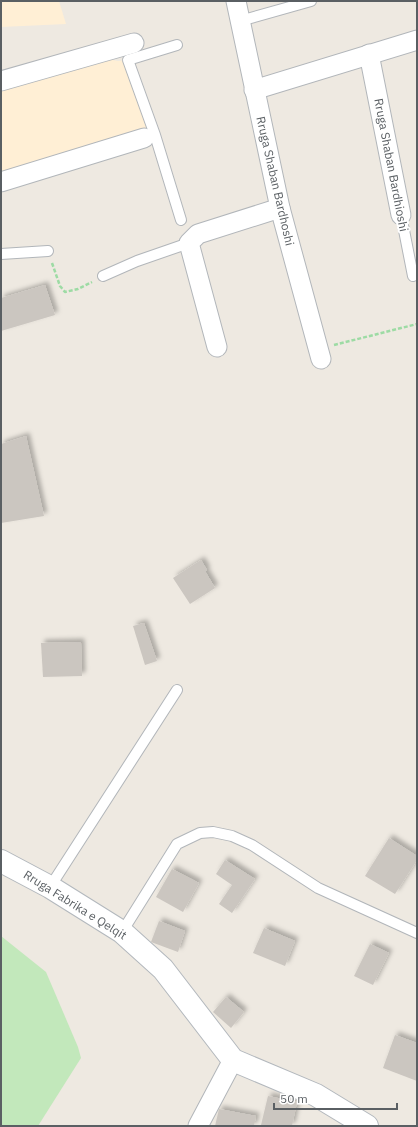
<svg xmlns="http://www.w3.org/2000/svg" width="418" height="1127" font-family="'IBM Plex Sans',sans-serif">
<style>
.commercial{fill:#ffefd5}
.green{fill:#c2e8bb}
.building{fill:#cbc6c0;filter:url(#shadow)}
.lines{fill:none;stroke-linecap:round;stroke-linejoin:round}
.lane-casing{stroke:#b2b6ba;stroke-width:12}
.street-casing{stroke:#b2b6ba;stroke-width:21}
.secondary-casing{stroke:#b3b8bd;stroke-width:24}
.path{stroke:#9ddba4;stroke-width:2.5;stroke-dasharray:4 2;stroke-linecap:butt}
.lane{stroke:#fff;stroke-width:10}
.street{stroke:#fff;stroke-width:19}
.secondary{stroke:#fff;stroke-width:22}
.labels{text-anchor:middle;stroke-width:4;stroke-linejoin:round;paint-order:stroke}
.street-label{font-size:12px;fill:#5a5f63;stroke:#fff}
</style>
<defs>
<filter id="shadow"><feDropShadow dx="3.5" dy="-3.5" stdDeviation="2" flood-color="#0004"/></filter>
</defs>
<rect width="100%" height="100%" fill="#eee9e1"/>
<g class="commercial">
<polygon points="1,1 59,1 66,24 1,27"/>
<polygon points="91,56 118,61 128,60 155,135 1,179 1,81"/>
</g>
<polygon class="green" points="1,936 46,972 78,1047 81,1058 38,1126 1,1126"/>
<g class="building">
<polygon points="45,285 55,315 1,331 1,298"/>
<polygon points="26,436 44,516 1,523 1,444"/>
<polygon points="201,560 207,570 205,571 215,588 190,604 173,578"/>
<polygon points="144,623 157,661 145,665 133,626"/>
<polygon points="81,642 82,676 43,677 41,643"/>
<polygon points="389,838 417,856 417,860 395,894 365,876"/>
<polygon points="225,860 255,879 232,913 219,904 232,885 216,874"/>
<polygon points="172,869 199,883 183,912 156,897"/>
<polygon points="159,921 185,931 178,952 151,942"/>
<polygon points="264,928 295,941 285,966 253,953"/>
<polygon points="370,944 389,953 373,985 354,976"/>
<polygon points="226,997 244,1012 231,1028 213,1012"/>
<polygon points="395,1035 417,1043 417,1081 383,1068"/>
<polygon points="268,1096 297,1102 292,1126 261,1125"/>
<polygon points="219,1109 256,1116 254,1126 215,1126"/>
</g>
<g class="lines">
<defs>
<g id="lane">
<polyline points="240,21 311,1"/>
<polyline points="177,45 128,60 155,135 181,220"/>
<polyline points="401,215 413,276"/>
<polyline points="1,254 48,251"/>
<polyline points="103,276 137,261 189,243"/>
<polyline points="50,887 177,690"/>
<polyline points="122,932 177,844 200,833 213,832 232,836 252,845 318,888 417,933"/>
</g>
<g id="street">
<polyline points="236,1 280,208 321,359"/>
<polyline points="369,54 401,215"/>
<polyline points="1,81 134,43"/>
<polyline points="254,90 417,40"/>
<polyline points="1,182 144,138"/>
<polyline points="217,347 189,243 198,234 280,208"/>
<polyline points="198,1126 233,1060"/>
</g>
<polyline id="secondary" points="1,861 50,887 122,932 163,969 233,1060 316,1095 367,1126"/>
</defs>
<use href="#lane" class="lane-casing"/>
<use href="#street" class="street-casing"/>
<use href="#secondary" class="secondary-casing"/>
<g class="path">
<polyline points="52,263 60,286 65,292 78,289 92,282"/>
<polyline points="334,345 417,324"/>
</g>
<use href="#lane" class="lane"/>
<use href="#street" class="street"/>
<use href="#secondary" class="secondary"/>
</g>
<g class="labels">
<g class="street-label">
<text transform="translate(391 165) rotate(79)" y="4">Rruga Shaban Bardhioshi</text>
<text transform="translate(275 181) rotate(77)" y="4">Rruga Shaban Bardhoshi</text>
<text transform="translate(75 905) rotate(32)" y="4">Rruga Fabrika e Qelqit</text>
</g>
</g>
<rect width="418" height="1127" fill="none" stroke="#5a5f63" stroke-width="4"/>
<path d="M274 1103v6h123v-6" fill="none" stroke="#5a5f63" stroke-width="2"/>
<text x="280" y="1103" font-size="12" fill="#5a5f63" stroke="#ffffff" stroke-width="3" paint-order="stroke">50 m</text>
</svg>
